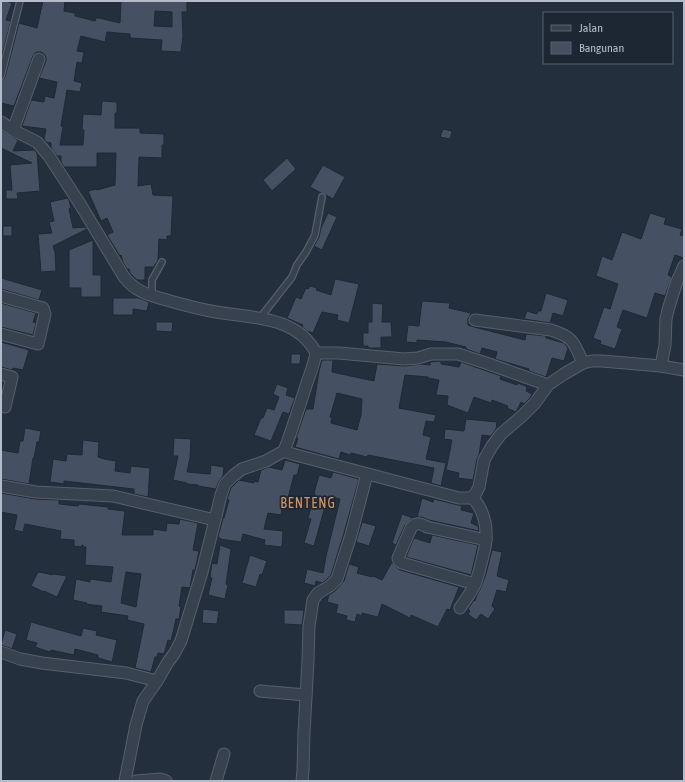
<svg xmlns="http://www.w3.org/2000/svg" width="685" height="782" font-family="'Asap Condensed',sans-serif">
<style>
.building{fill:#455162;stroke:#1f2835;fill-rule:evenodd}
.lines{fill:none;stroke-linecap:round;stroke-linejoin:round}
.lane-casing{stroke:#565f6c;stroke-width:8}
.street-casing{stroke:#565f6c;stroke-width:13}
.lane{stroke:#38414e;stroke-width:5.5}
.street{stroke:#38414e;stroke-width:11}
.labels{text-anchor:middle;stroke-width:3.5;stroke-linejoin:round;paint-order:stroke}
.quarter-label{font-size:14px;letter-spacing:1px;fill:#d59563;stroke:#1d2633}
</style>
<rect width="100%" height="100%" fill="#242f3e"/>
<g class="building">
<polygon points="1,1 6,1 12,3 6,20 11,21 1,59"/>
<path d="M43 1H65L64 11 75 13V16L95 21 96 18H99L120 23 121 1H187V12H182L183 36 181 52 161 51 162 40 130 38V34L107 32 105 42 81 36 77 51 84 52 82 63 77 62 74 81 82 83 80 92 67 90 61 126 63 127 60 145H83L84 130H82L83 114 101 115 102 101 117 102V113H115V128H140V133L164 134V145H162V158L139 157 138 186 151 184 153 195 173 196 171 236H167V240L159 239 158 260 156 264H155L154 267H145V280H137L130 273 129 269H127L123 262 121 255 120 256 107 235 113 232 107 218 101 221 88 191 96 189 97 190 115 185 116 153H97V167H64L61 162V156H57L51 148V143L46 142 44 139 46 129 22 126 31 100 44 102 45 96 54 98 57 82 39 78 46 61V57L44 54 41 52H37L35 53 33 56 14 106 1 103V80L4 79 5 77 19 23 37 28ZM155 11 172 12V27L154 26Z"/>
<polygon points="443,129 452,131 450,139 440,137"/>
<polygon points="1,130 18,140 13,151 34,150 37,153 40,191 17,193 18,199 6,199 6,190 12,190 10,165 32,163 1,148"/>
<polygon points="287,158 296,169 272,191 263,180"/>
<polygon points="323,165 345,177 333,199 326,195 324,194 321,193 310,187"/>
<polygon points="68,198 69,200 71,208 69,209 73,228 86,227 87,229 53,246 55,252 56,271 41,272 38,234 52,233 49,222 54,221 50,202"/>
<polygon points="328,213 337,217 322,250 314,246 319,237 321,228"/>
<polygon points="650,213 666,218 664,224 682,229 680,235 684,236 684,258 675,255 668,275 672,277 665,296 655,293 647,318 623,310 617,327 622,329 615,349 600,344 601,341 593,338 604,307 610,309 618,284 596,276 602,256 612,260 622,232 641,239"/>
<rect x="3" y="226" width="9" height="10"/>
<polygon points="93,240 93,275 101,275 101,297 81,297 81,288 69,288 69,250"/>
<polygon points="1,278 42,290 39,300 1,289"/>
<polygon points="335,279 359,284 349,323 337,320 338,315 322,312 313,333 307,331 302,327 303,325 287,318 296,297 301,299 306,288 308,289 310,286 317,288 316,290 331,295"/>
<polygon points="546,293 568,300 563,316 553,313 550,323 524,319 527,311 537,314 538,311 541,311"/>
<polygon points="113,298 139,298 149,302 147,311 133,309 133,315 113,315"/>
<polygon points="422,301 450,303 449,308 471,313 468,319 468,325 474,327 525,340 526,334 546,336 546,338 564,343 568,348 564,361 552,358 546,377 529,371 529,369 495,359 497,352 482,348 480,354 466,349 466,347 446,342 417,340 417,343 406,342 408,325 419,326"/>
<polygon points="1,303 36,313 33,322 36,323 33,335 1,327"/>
<polygon points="372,303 383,304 382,322 391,322 392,337 381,337 381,348 368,348 368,346 363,346 363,333 368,333 368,322 372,322"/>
<polygon points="156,322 173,322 172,332 156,331"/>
<polygon points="1,342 29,350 23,370 13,368 12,370 1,367"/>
<polygon points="291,354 301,354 300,364 291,364"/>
<path d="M322 360H333L332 372 374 381 377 364 404 366 422 364 430 365V362L441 361V364L459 367 461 362 501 376 500 379 517 385 518 383 527 387 526 391 532 394 530 398 524 404 521 402 516 412 507 408 508 406 492 400 491 403 474 397 468 413 447 405 448 396 436 395 439 380 428 378V377L405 375 399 408 436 415 434 422 426 421 423 435 431 437 426 459 446 463 441 486 431 483 434 468 368 455 367 457 351 453 350 455 341 452 339 459 295 447 298 438H296L306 409H313L319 371ZM337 393 362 399 361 415 357 430 331 423 332 417H330Z"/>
<polygon points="277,384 288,388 286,395 295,398 289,414 283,412 271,441 254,435 261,418 263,418 267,408 274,410 279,397 273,394"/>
<polygon points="466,419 497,422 496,429 491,436 482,435 479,455 477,459 473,480 458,478 459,473 446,470 452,440 444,439 445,429 464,431"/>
<polygon points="25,428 41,431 39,442 37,442 34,458 33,458 29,484 1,479 1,450 18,453 20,441 23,441"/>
<polygon points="174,438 191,439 190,458 187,472 210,474 211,465 224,467 223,476 219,481 216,489 198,486 198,485 187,484 187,483 173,480 178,456 173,456"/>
<polygon points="83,440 99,442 98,457 104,459 116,461 115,471 130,473 131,466 150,468 148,497 134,494 134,489 64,481 64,484 50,482 53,459 66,461 67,454 82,455"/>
<polygon points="285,460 300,464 297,475 294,475 287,502 283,501 281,515 268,513 264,529 283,531 282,547 264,545 265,540 243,534 241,542 220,539 220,538 218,537 223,518 224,518 229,500 227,499 231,488 239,480 254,483 254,481 258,482 261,470 269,467 282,470"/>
<polygon points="333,472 359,479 344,533 331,575 326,580 322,583 316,581 315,586 304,583 307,569 323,573 326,556 340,499 328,496 314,546 304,543 311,519 308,518 315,494 314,493 319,475 331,478"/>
<path d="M1 493 35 499 59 500V504L78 506 79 504 108 507V509L125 511 122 535H153V529L166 531 167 523 179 524 180 519 198 523 193 550 199 551 195 570H193L190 588 182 587 179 606 181 607 179 619H176L171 641 168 640 164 654 158 653 157 657H155L151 672 135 668 144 624 127 620 128 616 101 612 102 606 86 604 87 603 73 600 76 579 90 582V579L111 582 113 567 85 565 86 547H83V545H82L81 547 74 546V540L60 539 61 531 25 524 23 532 14 530 17 515 1 512ZM126 572 141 574 136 607 121 603Z"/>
<polygon points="422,498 433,502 434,499 462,506 461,510 474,513 471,523 478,526 479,531 429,520 422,517 417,517"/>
<polygon points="402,514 413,518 409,521 405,525 396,545 392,543"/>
<polygon points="362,522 376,526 369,546 356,542"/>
<polygon points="432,535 478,545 471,575 406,557 414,538 430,543"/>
<polygon points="220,545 231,549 226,584 228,585 225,599 208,595 212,578 210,577 212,563 217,564"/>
<polygon points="492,550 502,552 497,576 509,580 506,592 497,590 492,606 495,609 488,619 481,614 476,620 468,614 470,611 468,609 474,600 475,601 477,595 481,587 486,574"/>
<polygon points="250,555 267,561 262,575 260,574 256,587 242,583"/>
<polygon points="392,562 395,566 400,570 459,587 450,610 447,609 438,627 411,615 410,618 382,604 378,617 362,613 362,616 357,614 355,622 346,620 347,616 336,613 338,605 327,602 329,595 335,591 344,581 349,564 359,567 357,573 372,577 373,576 382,580"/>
<polygon points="38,572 49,574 52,575 53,574 67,576 57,597 44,591 44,592 31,586"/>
<polygon points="203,609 219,611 217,624 202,623"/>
<polygon points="284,610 304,610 302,625 284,624"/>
<polygon points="31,622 81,636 83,628 97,631 96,635 117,640 112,662 98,658 98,655 75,649 74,655 51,650 50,652 35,647 37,643 26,640"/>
<polygon points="5,630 17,634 12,649 1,645"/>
</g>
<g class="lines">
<defs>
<g id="lane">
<polyline points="1,76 20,1"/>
<polyline points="152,296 152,280 162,262"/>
<polyline points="260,318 292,277 297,265 306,252 315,235 322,197"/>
</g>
<g id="street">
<path d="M1 122 13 130 37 142 49 156 80 204 124 277C135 291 146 294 163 299 180 304 199 309 216 312 252 318 297 316 316 353 314 365 309 376 305 389 298 410 292 430 284 451L266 461 242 469 233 476 225 484 221 495 215 520 202 572 181 641 174 654 168 662 157 681 143 701 136 725 125 781"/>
<polyline points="13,130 39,59"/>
<polyline points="1,296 43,308 45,314 38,344 1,334"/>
<path d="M475 320 551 330C574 337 574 343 583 363"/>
<polyline points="316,353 339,353 404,359 418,358 431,354 458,354 486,363 548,385"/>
<polyline points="661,366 665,345 666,319 668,310 676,284 684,266"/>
<polyline points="1,374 12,377 5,407"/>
<polyline points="284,451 292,454 459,498 469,498 475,495 479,487 484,460 492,446 501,434 522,416 535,403 548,385 564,374 583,363 592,361 602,361 661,366 684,370"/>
<polyline points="1,486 36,492 113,496 215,520"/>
<path d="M475 584 402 563 399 561 398 558 411 528C416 522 420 523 427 527L486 540"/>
<path d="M460 608C465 600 471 593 475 584 478 577 480 568 482 560 483 554 486 546 486 539 487 523 483 509 472 497"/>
<polyline points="1,652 20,659 42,663 126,673 157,681"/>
<polyline points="260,691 306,695"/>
<polyline points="136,781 160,779 166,781"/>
<polyline points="216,781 224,754"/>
<polyline points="302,781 303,771 304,733 308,661 309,626 313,600 318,593 330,586 337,579 351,535 367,474"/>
</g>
</defs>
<use href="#lane" class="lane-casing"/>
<use href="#street" class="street-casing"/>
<use href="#lane" class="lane"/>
<use href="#street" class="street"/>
</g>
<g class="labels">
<g class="quarter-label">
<text x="308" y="508">BENTENG</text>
</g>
</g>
<rect width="685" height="782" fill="none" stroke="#b4bcc9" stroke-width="4"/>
<rect x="543" y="12" width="130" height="52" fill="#1d2633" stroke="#59626f"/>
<rect x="551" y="25" width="20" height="6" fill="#38414e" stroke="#59626f"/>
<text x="579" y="32" font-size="12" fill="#b4bcc9">Jalan</text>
<rect x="551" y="42" width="20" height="12" fill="#455162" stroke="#59626f"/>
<text x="579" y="52" font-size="12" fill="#b4bcc9">Bangunan</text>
</svg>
